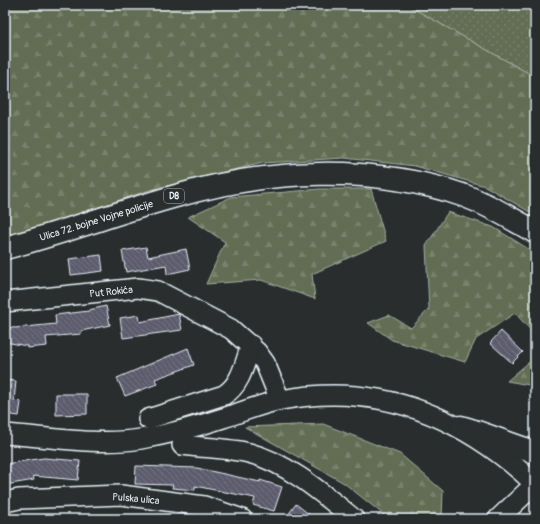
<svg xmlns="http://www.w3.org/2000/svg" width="540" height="524" font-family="Pangolin,sans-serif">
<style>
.grass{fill:url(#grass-dots);stroke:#a6afa6}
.forest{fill:url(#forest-firs);stroke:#a6afa6}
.building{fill:url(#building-back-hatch);stroke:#e8f1f8}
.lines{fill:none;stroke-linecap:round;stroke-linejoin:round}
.minor-casing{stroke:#e8f1f8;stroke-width:22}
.major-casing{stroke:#e8f1f8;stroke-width:25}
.minor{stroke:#2a2d2e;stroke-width:19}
.major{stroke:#2a2d2e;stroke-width:22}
.labels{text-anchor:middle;stroke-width:3.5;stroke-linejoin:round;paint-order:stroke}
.shield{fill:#2a2d2e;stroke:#afb6bb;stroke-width:1}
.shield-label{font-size:9px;font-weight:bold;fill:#e8f1f8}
.street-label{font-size:10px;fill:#e8f1f8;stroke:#2a2d2e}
</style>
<defs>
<pattern id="grass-dots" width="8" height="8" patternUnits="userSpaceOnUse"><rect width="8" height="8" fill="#646d53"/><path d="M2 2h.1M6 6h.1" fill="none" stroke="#7a826c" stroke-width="1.8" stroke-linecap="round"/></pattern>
<pattern id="forest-firs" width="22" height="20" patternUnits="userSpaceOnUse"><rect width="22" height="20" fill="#646d53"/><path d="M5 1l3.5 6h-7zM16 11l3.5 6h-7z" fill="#7a826c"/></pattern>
<pattern id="building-back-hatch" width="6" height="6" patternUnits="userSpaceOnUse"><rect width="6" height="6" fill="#5d5b6d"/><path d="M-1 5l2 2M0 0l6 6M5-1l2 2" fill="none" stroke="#747383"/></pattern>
</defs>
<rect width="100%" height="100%" fill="#2a2d2e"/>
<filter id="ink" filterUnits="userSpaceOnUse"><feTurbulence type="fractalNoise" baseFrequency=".025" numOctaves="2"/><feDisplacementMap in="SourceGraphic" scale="8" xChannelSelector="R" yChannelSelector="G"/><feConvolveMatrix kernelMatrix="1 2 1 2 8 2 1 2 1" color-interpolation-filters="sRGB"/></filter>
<g filter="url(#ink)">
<polygon class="grass" points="407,5 535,5 535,77"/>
<g class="forest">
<polygon points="5,5 407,5 535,77 535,215 485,186 415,166 344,158 263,163 150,190 17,234 5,236"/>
<polygon points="320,189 371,189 386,241 312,274 315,299 261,280 206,284 225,242 188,217 231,197"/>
<polygon points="448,212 493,227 535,253 535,335 515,313 476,339 465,362 392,340 368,323 389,315 411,328 429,309 426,246"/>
<polygon points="535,357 535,386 507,381"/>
<polygon points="323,424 400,454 443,491 442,519 389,519 344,483 245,427"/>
</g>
<g class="building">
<polygon points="146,247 148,257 186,249 190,269 167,274 166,265 126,272 122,251"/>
<polygon points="101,255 103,271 71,275 69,259"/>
<polygon points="106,306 110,325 81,331 81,334 46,337 47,346 27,348 27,346 5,342 5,327 15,328 56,324 55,315 89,311 89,310"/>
<polygon points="179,314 182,330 123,338 120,318 139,315 140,322"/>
<polygon points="501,331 523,352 512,363 490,343"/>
<polygon points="188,348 194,365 155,379 157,384 125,396 117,378"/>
<polygon points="5,380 16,381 14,401 21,402 19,416 5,414"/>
<polygon points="56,394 87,394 87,414 56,415"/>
<polygon points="44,458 80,461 78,480 33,476 34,480 5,485 5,464"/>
<polygon points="136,466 197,468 260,482 260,480 282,487 274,511 253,505 255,498 195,486 195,490 172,488 173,485 135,484"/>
<polygon points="296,504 315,519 285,519"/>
</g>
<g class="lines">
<defs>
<g id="minor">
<polyline points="5,302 138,288 158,291 231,329 257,352 265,363 280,400"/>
<path d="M148 419 224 395C241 385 245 362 251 345"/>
<path d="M5 434C48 437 98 446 141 439 169 434 196 427 223 418 242 412 261 404 281 400 380 381 464 417 535 484"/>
<path d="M182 445C204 448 228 448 249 453 288 463 323 494 354 519"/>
<polyline points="5,502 19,499 121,495 204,506 242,519"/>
<polyline points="498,519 535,484"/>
</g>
<g id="major">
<path d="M5 248C63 233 118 212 176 196 269 169 372 164 465 196 490 205 512 219 535 232"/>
<path d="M461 427C487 434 510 445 535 452"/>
</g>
</defs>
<use href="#minor" class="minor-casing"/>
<use href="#major" class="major-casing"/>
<use href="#minor" class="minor"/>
<use href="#major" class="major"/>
</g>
</g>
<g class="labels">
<rect class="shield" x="164" y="189" width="20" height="14" rx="3"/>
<g class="shield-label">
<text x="174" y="199">D8</text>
</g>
<g class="street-label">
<text transform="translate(96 220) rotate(-17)" y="4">Ulica 72. bojne Vojne policije</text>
<text transform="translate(111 291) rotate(-6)" y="4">Put Rokića</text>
<text transform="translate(136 498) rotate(5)" y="4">Pulska ulica</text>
</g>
</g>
<rect width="540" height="524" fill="none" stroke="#2a2d2e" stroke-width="20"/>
<rect x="10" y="10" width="520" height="504" fill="none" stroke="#e8f1f8" stroke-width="1.5" filter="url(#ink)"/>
</svg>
